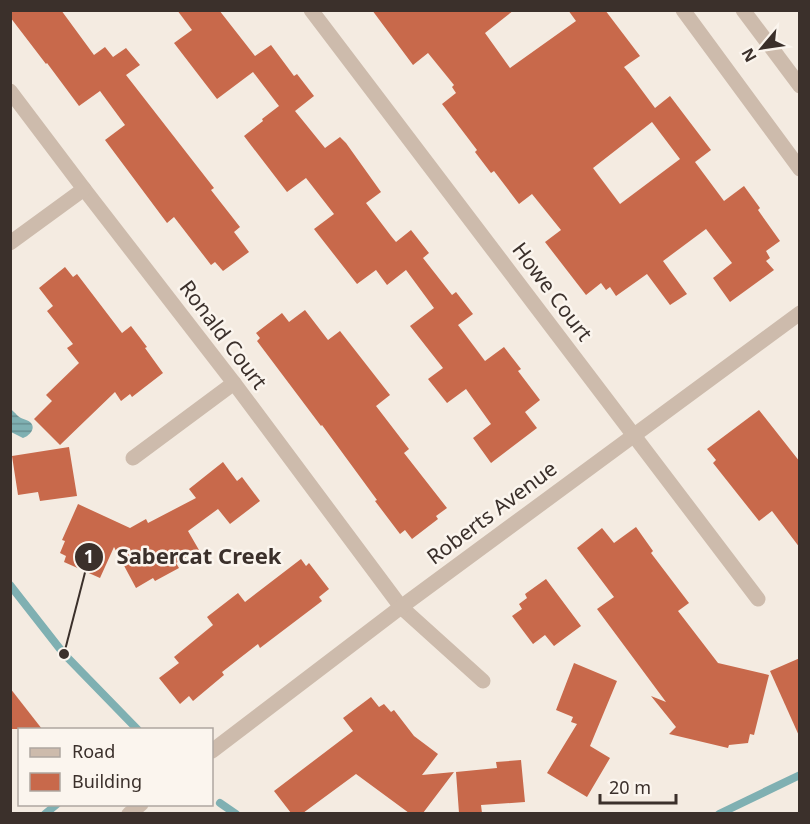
<svg xmlns="http://www.w3.org/2000/svg" width="810" height="824" font-family="'Noto Sans',sans-serif">
<style>
.water{fill:url(#water-rules)}
.lines{fill:none;stroke-linecap:round;stroke-linejoin:round}
.stream{stroke:#7fb0b2;stroke-width:8}
.building{fill:#c8694b;fill-rule:evenodd}
.minor{stroke:#cdbbac;stroke-width:15}
.labels{text-anchor:middle;stroke-width:5;stroke-linejoin:round;paint-order:stroke}
.street-label{font-size:21px;fill:#3b302b;stroke:#fbf5ee}
.leader{fill:none;stroke:#3b302b;stroke-width:2}
.callout-dot{fill:#3b302b;stroke:#fbf5ee;stroke-width:2}
.mark-label{font-size:18px;text-anchor:middle;font-weight:bold;fill:#fff}
.callout-label{font-size:22px;text-anchor:middle;font-weight:bold;fill:#3b302b;stroke:#fbf5ee;stroke-width:5;stroke-linejoin:round;paint-order:stroke}
</style>
<defs>
<pattern id="water-rules" width="6" height="5" patternUnits="userSpaceOnUse" patternTransform="scale(1.5)"><rect width="6" height="5" fill="#7fb0b2"/><path d="M0 2.5h6" fill="none" stroke="#699091"/></pattern>
</defs>
<rect width="100%" height="100%" fill="#f4ebe1"/>
<path class="water" d="M11 409C12 410 17 415 18 416 21 419 29 420 31 423 36 429 29 436 23 438L11 432Z"/>
<g class="lines">
<g class="stream">
<polyline points="10,585 64,654 138,730"/>
<polyline points="220,803 236,814"/>
<polyline points="45,814 57,804"/>
<polyline points="719,814 800,775"/>
</g>
</g>
<g class="building">
<polygon points="10,10 61,10 94,55 105,47 113,57 126,48 140,65 126,75 214,188 211,190 240,227 234,232 249,252 223,271 215,262 211,265 174,217 167,223 105,140 125,125 100,91 79,106 47,63 46,64 10,17"/>
<polygon points="177,10 219,10 255,56 271,45 294,76 297,74 314,96 295,111 325,148 340,137 346,143 381,192 366,203 391,236 396,242 411,230 429,253 423,258 452,295 456,292 473,314 458,325 485,361 504,347 521,369 518,371 540,400 525,412 537,428 491,463 473,438 491,424 466,389 447,403 428,379 443,368 410,326 434,308 406,270 387,285 376,270 357,284 314,229 334,214 306,178 287,192 244,136 263,121 262,119 279,106 253,72 217,99 174,43 192,30"/>
<path d="M372 10H514L485 33 510 68 576 21 568 10H605L640 56 624 67 629 73 655 108 670 96 711 150 695 162 724 201 744 186 760 208 758 210 780 241 766 251 770 258 766 261 774 270 730 302 713 278 732 263 706 229 663 261 687 294 670 305 647 274 616 296 610 287 606 290 601 283 586 295 545 242 561 230 532 194 519 204 494 171 491 173 475 152 477 150 442 104 456 93 452 87 454 85 428 53 413 65ZM652 122 680 159 620 204 593 168Z"/>
<polygon points="65,267 73,277 77,274 122,333 131,326 147,347 145,348 163,373 132,397 130,394 121,401 115,392 60,445 34,419 52,401 46,395 79,363 67,348 73,344 47,311 53,306 39,288"/>
<polygon points="305,310 328,340 340,331 390,395 376,406 409,449 404,453 447,508 436,516 438,519 412,539 405,530 400,534 375,501 377,500 322,425 321,426 257,341 260,338 256,333 282,313 289,322"/>
<polygon points="759,410 800,462 800,548 772,511 759,521 713,463 716,460 707,449"/>
<polygon points="69,447 77,496 40,501 38,492 18,495 12,456"/>
<polygon points="223,462 237,481 242,477 260,501 230,524 218,509 188,531 199,550 176,563 179,568 155,581 153,578 136,588 114,547 100,578 64,562 66,556 60,553 65,541 62,540 78,504 130,528 146,519 148,523 196,498 189,489"/>
<polygon points="636,527 653,551 651,553 689,603 678,611 718,663 769,675 754,735 750,734 748,743 729,745 728,748 669,734 676,727 651,696 666,702 597,609 614,597 577,548 602,528 614,543"/>
<polygon points="301,559 306,566 309,563 329,589 319,597 322,601 260,648 258,644 222,672 224,675 193,701 189,696 180,704 159,678 179,663 174,657 213,625 207,617 238,593 245,602"/>
<polygon points="546,579 581,626 554,646 545,635 533,644 512,616 522,609 519,604 527,598 525,594"/>
<polygon points="800,658 800,738 770,671"/>
<polygon points="574,663 617,681 590,746 610,758 587,797 547,773 577,724 571,722 573,717 556,710"/>
<polygon points="10,688 42,729 10,729"/>
<polygon points="371,697 379,707 384,704 391,712 394,710 414,736 438,754 422,775 454,772 423,813 409,813 356,774 303,813 291,813 274,791 353,731 343,718"/>
<polygon points="521,760 525,802 481,805 482,813 459,813 456,772 497,768 496,762"/>
</g>
<g class="lines">
<g class="minor">
<polyline points="311,10 758,599"/>
<polyline points="683,10 800,169"/>
<polyline points="743,10 800,86"/>
<polyline points="10,91 84,189 234,383 401,607 483,681"/>
<polyline points="10,243 84,189"/>
<polyline points="133,458 234,383"/>
<polyline points="212,751 401,607 800,313"/>
<polyline points="129,814 141,804"/>
</g>
</g>
<g class="labels">
<g class="street-label">
<text transform="translate(552 292) rotate(53)" y="7">Howe Court</text>
<text transform="translate(223 335) rotate(53)" y="7">Ronald Court</text>
<text transform="translate(492 513) rotate(-37)" y="7">Roberts Avenue</text>
</g>
</g>
<path class="leader" d="M64 654L89 557"/>
<g class="callout-dot">
<circle cx="64" cy="654" r="6"/>
<circle cx="89" cy="557" r="15"/>
</g>
<g class="mark-label">
<text x="89" y="563">1</text>
</g>
<g class="callout-label">
<text x="199" y="564">Sabercat Creek</text>
</g>
<rect width="810" height="824" fill="none" stroke="#3b302b" stroke-width="24"/>
<rect x="18" y="728" width="195" height="78" fill="#fbf5ee" stroke="#aea6a0" stroke-width="1.5"/>
<rect x="30" y="748" width="30" height="9" fill="#cdbbac" stroke="#aea6a0" stroke-width="1.5"/>
<text x="72" y="758" font-size="18" fill="#3b302b">Road</text>
<rect x="30" y="773" width="30" height="18" fill="#c8694b" stroke="#aea6a0" stroke-width="1.5"/>
<text x="72" y="788" font-size="18" fill="#3b302b">Building</text>
<g transform="translate(762 48) rotate(241)" stroke="#fbf5ee" stroke-width="4.5" paint-order="stroke">
<path d="M0-4.5L10 22L0 15L-10 22Z" fill="#3b302b"/>
<text y="-9" font-size="16" font-weight="bold" text-anchor="middle" fill="#3b302b">N</text>
</g>
<path d="M600 794v9h76v-9" fill="none" stroke="#3b302b" stroke-width="3"/>
<text x="609" y="794" font-size="18" fill="#3b302b" stroke="#fbf5ee" stroke-width="4.5" paint-order="stroke">20 m</text>
</svg>
